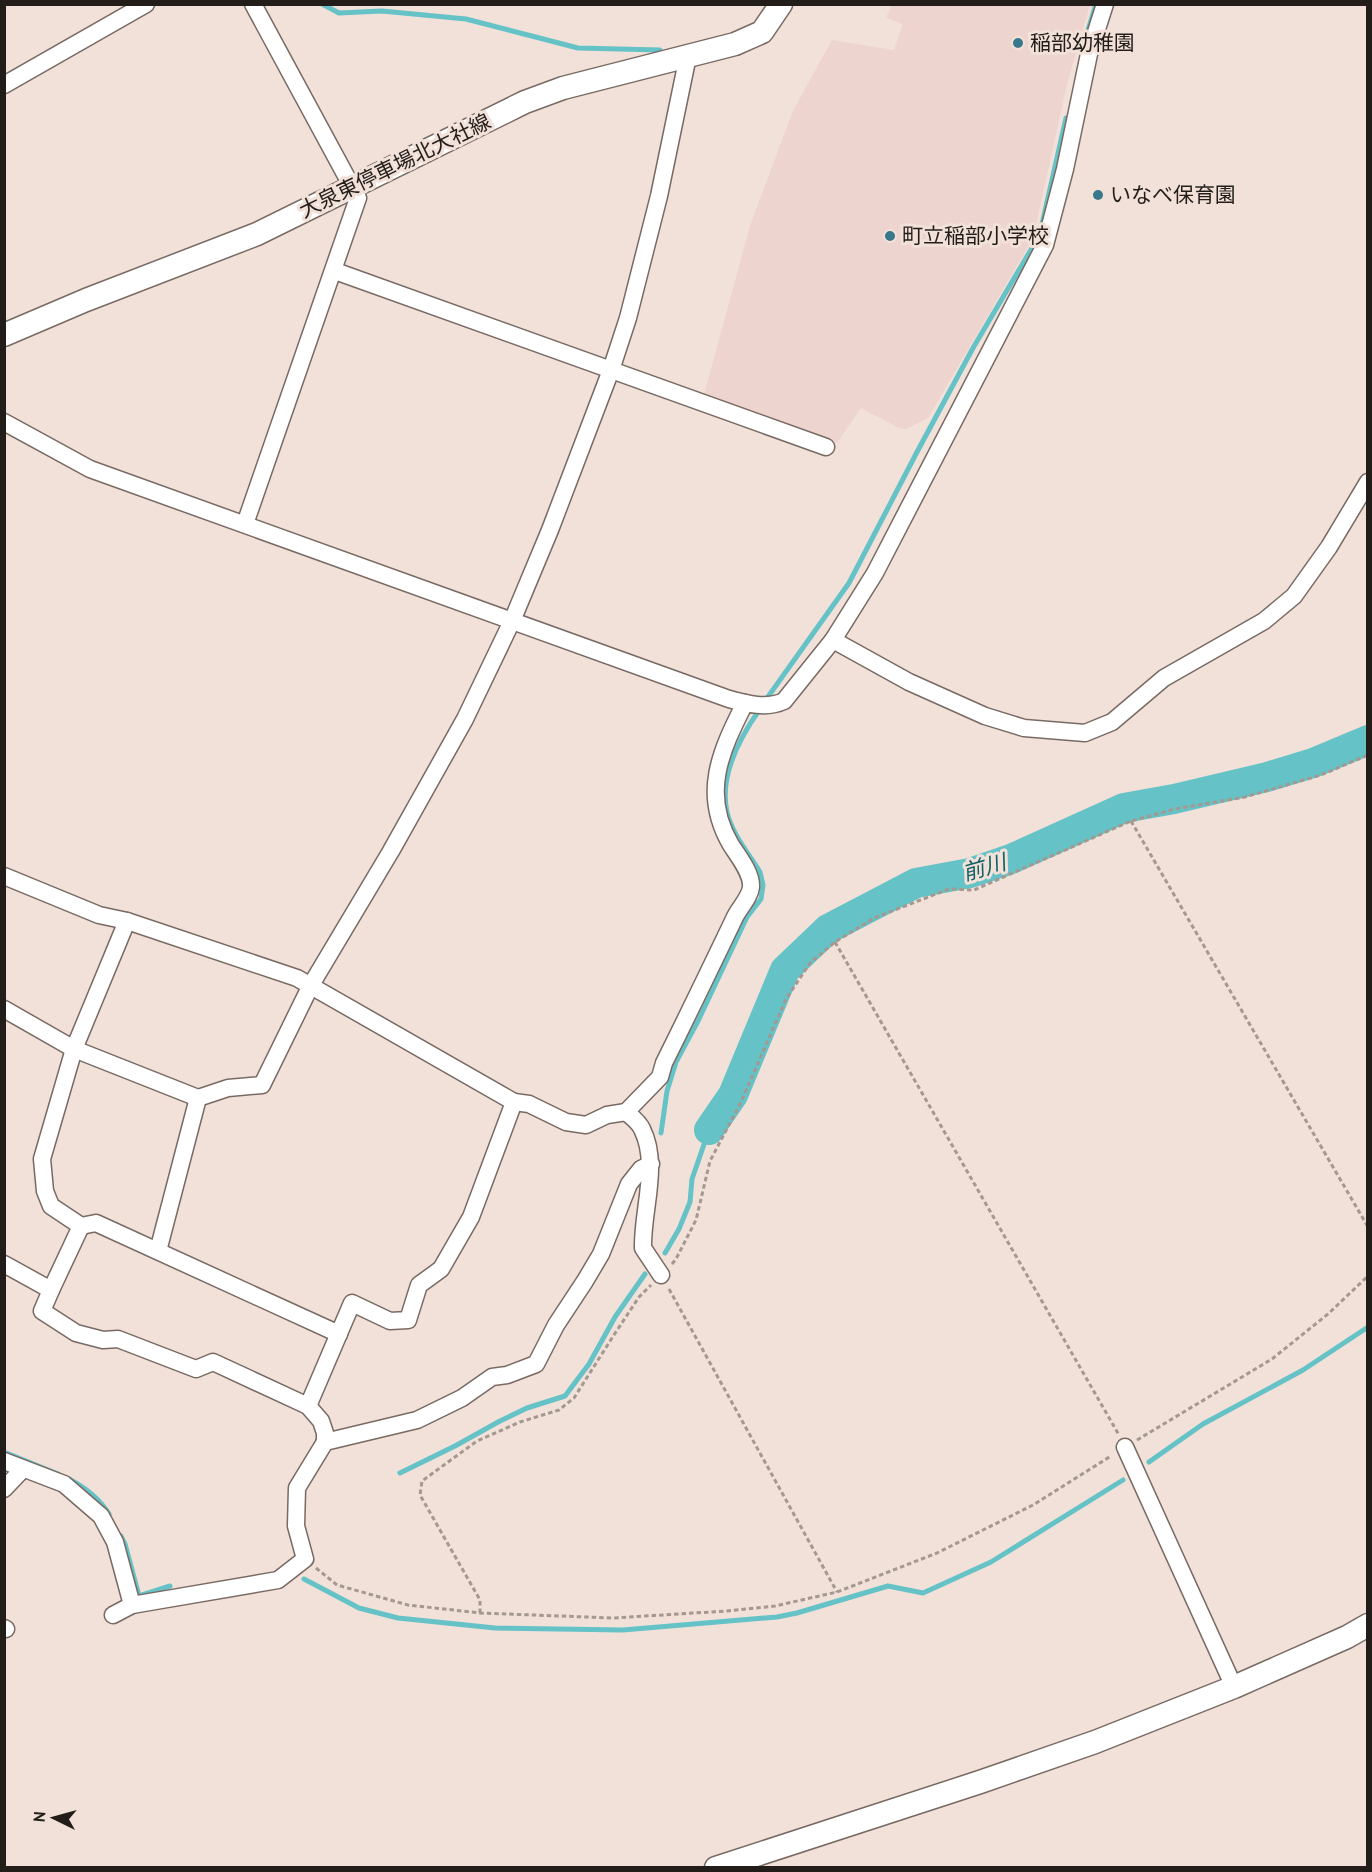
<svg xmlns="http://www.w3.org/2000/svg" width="1372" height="1872" font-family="'PT Sans','Noto Sans JP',sans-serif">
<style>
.education{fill:#eed4ce}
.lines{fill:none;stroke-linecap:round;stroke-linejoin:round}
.stream{stroke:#65c2c6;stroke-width:5}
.river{stroke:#65c2c6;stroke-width:30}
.street-casing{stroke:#786a63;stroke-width:19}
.secondary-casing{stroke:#786a63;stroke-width:25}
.path{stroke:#a49891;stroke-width:3;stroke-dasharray:4.5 3;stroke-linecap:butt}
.street{stroke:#fff;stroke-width:16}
.secondary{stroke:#fff;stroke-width:22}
.poi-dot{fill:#39778c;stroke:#f1e1d9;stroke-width:2}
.labels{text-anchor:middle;stroke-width:6;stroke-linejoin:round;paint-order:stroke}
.poi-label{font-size:21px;fill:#231d1a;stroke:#f1e1d9;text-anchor:start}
.street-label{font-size:21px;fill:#231d1a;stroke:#f1e1d9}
.water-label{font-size:22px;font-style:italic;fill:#106063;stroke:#f1e1d9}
</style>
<rect width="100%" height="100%" fill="#f1e1d9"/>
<polygon class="education" points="892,5 1090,5 1067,84 1036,225 1028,247 928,418 906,429 899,428 861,408 837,443 828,442 701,396 705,391 750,226 793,111 832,40 894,50 903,24 886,18"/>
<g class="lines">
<g class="stream">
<polyline points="322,4 339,13 382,11 466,19 578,48 660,50"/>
<polyline points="1085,40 1096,4"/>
<polyline points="765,701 849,583 917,452 973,348 1032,248 1040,233 1066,118"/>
<path d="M661 1133 667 1091 676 1062 698 1021 747 917 761 899 763 885 760 872C749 854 732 834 727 812 719 776 740 737 760 709"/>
<polyline points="665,1253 679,1229 690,1202 692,1179 709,1130"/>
<polyline points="4,1452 58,1474"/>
<polyline points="1149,1462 1203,1424 1303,1370 1368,1327"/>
<polyline points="400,1473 455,1446 500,1421 527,1408 565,1396 589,1364 615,1317 645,1274"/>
<path d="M69 1479C86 1488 99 1498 109 1514"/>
<polyline points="121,1536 125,1544 139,1596 170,1586"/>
<polyline points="304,1579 359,1608 398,1618 495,1628 623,1630 777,1617 797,1613 888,1586 923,1593 991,1562 1123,1480"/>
</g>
<polyline class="river" points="709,1130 733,1095 785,970 828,929 916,883 970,873 1011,859 1124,808 1174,799 1267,777 1313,763 1368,740"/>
<defs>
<g id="street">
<polyline points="4,85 146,4"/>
<polyline points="335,271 826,447"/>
<path d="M4 422 90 469 729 699C747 704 767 709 784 701L833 640 875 573 1045 245 1065 169 1089 54 1105 4"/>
<polyline points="245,524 358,198 253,4"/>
<polyline points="833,640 909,682 985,716 1024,728 1085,733 1112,722 1164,678 1264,621 1294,596 1329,547 1368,482"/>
<polyline points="4,876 99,915 127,921 297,978 514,1102 471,1217 441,1269 419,1285 408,1320 390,1321 352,1303 308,1406"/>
<polyline points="127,921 74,1049 42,1159 45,1191 51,1206 81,1226 96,1223 339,1334"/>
<polyline points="4,1009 74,1049 198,1098"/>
<path d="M514 1102 529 1104 566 1122 586 1125 607 1115 626 1112C632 1117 639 1122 642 1129 660 1165 642 1210 643 1248L661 1275"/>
<path d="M626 1112 660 1077 664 1063C688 1015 711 967 734 919 738 909 750 898 751 887 752 873 738 856 731 845 701 794 720 752 745 703"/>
<polyline points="158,1251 198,1098 228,1088 262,1085 311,985 391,851 465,719 512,621 550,530 611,370 628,318 659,196 688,56"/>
<polyline points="4,1264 51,1290 81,1226"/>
<polyline points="51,1290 42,1311 76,1333 103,1340 118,1339 196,1369 213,1362 308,1406 321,1421 325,1433 325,1442"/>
<polyline points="1125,1447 1234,1687"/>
<polyline points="4,1461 64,1484 101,1516 115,1542 132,1605"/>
<polyline points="4,1489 23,1469"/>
<polyline points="113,1615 132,1605 278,1580 305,1559 296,1526 297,1488 325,1442 417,1420 462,1398 492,1377 507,1375 536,1364 556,1325 585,1281 601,1254 629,1184 641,1169 651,1164"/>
<polyline points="4,1628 6,1629"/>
</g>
<g id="secondary">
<polyline points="4,335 86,300 257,234 525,102 563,88 735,44 762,32 781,4"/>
<polyline points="716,1868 980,1782 1095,1742 1234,1687 1347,1637 1368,1625"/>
</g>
</defs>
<use href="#street" class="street-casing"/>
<use href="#secondary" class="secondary-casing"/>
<g class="path">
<polyline points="1131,821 1368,1227"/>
<polyline points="835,942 1119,1435"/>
<polyline points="672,1264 676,1259 696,1220 710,1161 741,1102 786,999 810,963 835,942 874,918 949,889 974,890 1131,821 1175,809 1245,797 1321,775 1368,755"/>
<polyline points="669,1289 837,1592"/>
<polyline points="1137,1440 1272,1359 1328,1314 1368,1276"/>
<polyline points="316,1568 337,1585 408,1605 480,1613 613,1618 727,1611 775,1606 837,1592 937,1553 1033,1505 1111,1456"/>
<polyline points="480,1613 480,1600 420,1495 422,1481 477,1441 520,1422 559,1410 574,1398 612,1338 639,1297 651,1285"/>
</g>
<use href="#street" class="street"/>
<use href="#secondary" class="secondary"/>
</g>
<g class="poi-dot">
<circle cx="1018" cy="43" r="6"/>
<circle cx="1098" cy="195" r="6"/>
<circle cx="890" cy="236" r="6"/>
</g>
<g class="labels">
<g class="poi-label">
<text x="1030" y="50">稲部幼稚園</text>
<text x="1110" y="202">いなべ保育園</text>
<text x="902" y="243">町立稲部小学校</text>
</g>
<g class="street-label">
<text transform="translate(395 166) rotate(-26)" y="7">大泉東停車場北大社線</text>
</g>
<g class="water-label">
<text transform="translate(984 867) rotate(-16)" y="8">前川</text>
</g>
</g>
<rect width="1372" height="1872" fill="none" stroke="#231d1a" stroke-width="12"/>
<g transform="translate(54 1818) rotate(275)" stroke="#f1e1d9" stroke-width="4.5" paint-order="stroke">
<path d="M0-4.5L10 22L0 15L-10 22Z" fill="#231d1a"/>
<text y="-9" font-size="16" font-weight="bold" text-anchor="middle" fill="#231d1a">N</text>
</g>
</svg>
